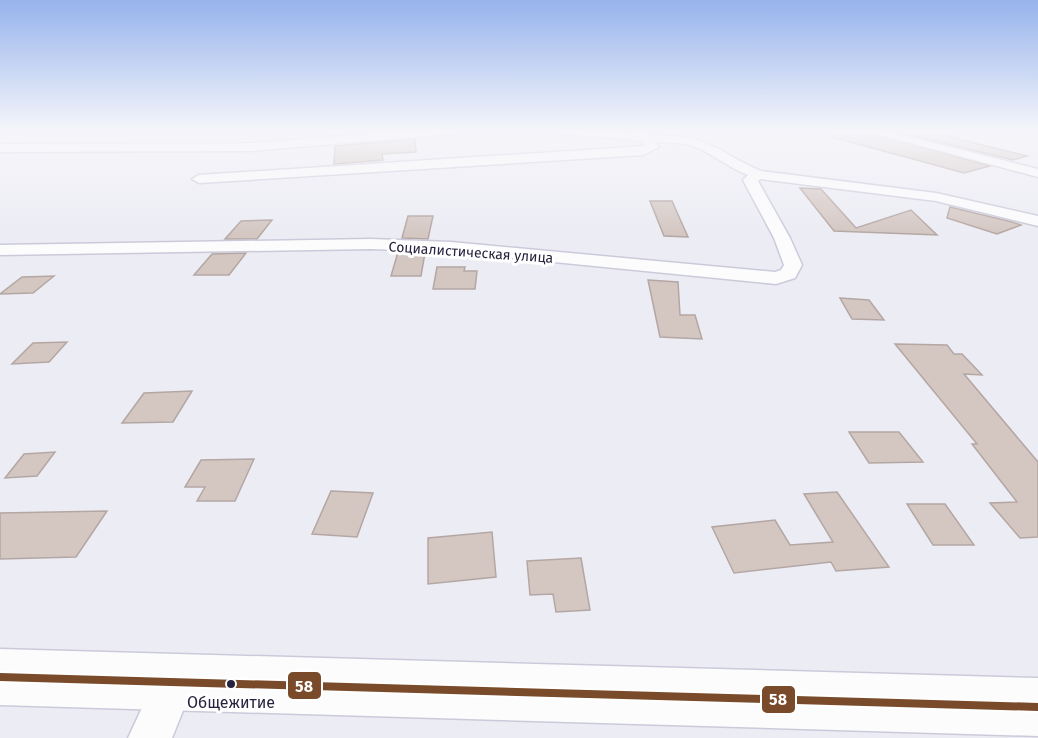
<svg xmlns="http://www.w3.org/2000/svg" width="1038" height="738" font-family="'Fira Sans',sans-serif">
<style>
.building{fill:#d4c7c2;stroke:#b4a7a3;stroke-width:1.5}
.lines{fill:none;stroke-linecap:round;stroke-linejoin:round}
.minor-casing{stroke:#cccada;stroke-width:3}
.secondary-casing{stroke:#cccada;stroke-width:3}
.minor{fill:#fcfcfd;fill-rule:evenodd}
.secondary{fill:#fcfcfd;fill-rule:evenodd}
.bus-1-casing{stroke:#fff;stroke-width:12}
.bus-1{stroke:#7a4b2a;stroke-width:8}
.bus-dot{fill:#27223d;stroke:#fff;stroke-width:2}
.labels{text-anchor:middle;stroke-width:6;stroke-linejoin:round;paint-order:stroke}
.far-street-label{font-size:14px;fill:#27223d;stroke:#fff}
.near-bus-label{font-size:16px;fill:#27223d;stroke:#fff}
.line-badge{stroke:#fff;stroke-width:2}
.badge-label{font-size:16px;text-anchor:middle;font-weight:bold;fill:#fff}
</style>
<rect width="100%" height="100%" fill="#ececf4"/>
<g class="building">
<polygon points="832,131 864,131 990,166 964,173 832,137"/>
<polygon points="927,131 986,146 1027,156 1013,160 909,135"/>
<polygon points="415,139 416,152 382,154 383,160 334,164 335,146"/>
<polygon points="800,188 821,189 856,228 911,210 937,235 834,231"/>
<polygon points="650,201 672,201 688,237 664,236"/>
<polygon points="950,207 1012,222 1021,225 997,234 947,218"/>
<polygon points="408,216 433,216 428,239 402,238"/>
<polygon points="272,220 257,239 225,239 241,221"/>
<polygon points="398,252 425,253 421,276 391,276"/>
<polygon points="246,253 229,275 194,275 212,254"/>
<polygon points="437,267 465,267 464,271 477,271 475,289 433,289"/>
<polygon points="54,276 33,293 0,294 22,277"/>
<polygon points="648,280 678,282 680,315 695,315 702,339 660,337"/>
<polygon points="840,298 869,300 884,320 852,319"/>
<polygon points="67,342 49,362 12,364 33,343"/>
<polygon points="895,344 947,345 954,354 962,354 982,375 964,374 1038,462 1038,537 1020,538 990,503 1017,502 972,444 977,444"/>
<polygon points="192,391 173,422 122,423 144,393"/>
<polygon points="849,432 899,432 923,462 869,463"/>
<polygon points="55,452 37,476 5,478 24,454"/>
<polygon points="254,459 235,501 197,501 205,487 185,487 201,460"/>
<polygon points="331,491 373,493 357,537 312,534"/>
<polygon points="837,492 889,567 836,571 831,562 734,573 712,527 775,520 790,545 833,542 804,494"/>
<polygon points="907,504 945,504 974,545 933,545"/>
<polygon points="107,511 76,557 0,559 0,513"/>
<polygon points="492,532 496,577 428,584 428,538"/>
<polygon points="581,558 590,610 556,612 553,594 530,595 527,561"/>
</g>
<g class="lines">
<defs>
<g id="minor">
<polygon points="404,131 456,131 451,134 252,151 0,152 0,144 252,143"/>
<path d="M559 131 634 134 633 131H644L647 135C665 136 686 135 703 142 723 150 741 163 761 171L936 193 1038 216V226L936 201 761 179 758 181 790 238 802 265 795 278 776 284 451 252 371 249 0 255V245L371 239 451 242 775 272 781 270 784 265 774 238 743 180 748 175C729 168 712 153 693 146 682 142 667 143 655 142L659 147 643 155 199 183 192 179 199 175 645 146 641 141 564 134Z"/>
<polygon points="866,131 886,131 1038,169 1038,177"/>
<polygon points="175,661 189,667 195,681 172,738 128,738 161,667"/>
</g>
<polygon id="secondary" points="0,649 1038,678 1038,736 0,705"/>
</defs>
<use href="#minor" class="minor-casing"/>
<use href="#secondary" class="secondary-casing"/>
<use href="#minor" class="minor"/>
<use href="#secondary" class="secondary"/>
<defs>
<polyline id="bus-1" points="0,677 1038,707"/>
</defs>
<use href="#bus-1" class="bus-1-casing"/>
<use href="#bus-1" class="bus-1"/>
</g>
<linearGradient id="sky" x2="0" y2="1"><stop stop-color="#96b3ec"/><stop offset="0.56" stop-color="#f6f6fa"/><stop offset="1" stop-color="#f6f6fa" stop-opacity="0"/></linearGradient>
<rect width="1038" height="235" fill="url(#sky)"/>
<circle class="bus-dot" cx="231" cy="684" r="5"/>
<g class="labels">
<g class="far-street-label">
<text transform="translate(471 252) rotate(4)" y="5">Социалистическая улица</text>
</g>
<g class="near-bus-label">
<text x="231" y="708">Общежитие</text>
</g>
</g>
<g class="line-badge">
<rect x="287" y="671" width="35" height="29" rx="6" fill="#7a4b2a"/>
<rect x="761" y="685" width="35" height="29" rx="6" fill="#7a4b2a"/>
</g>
<g class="badge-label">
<text x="304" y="692">58</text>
<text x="778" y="705">58</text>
</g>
</svg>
